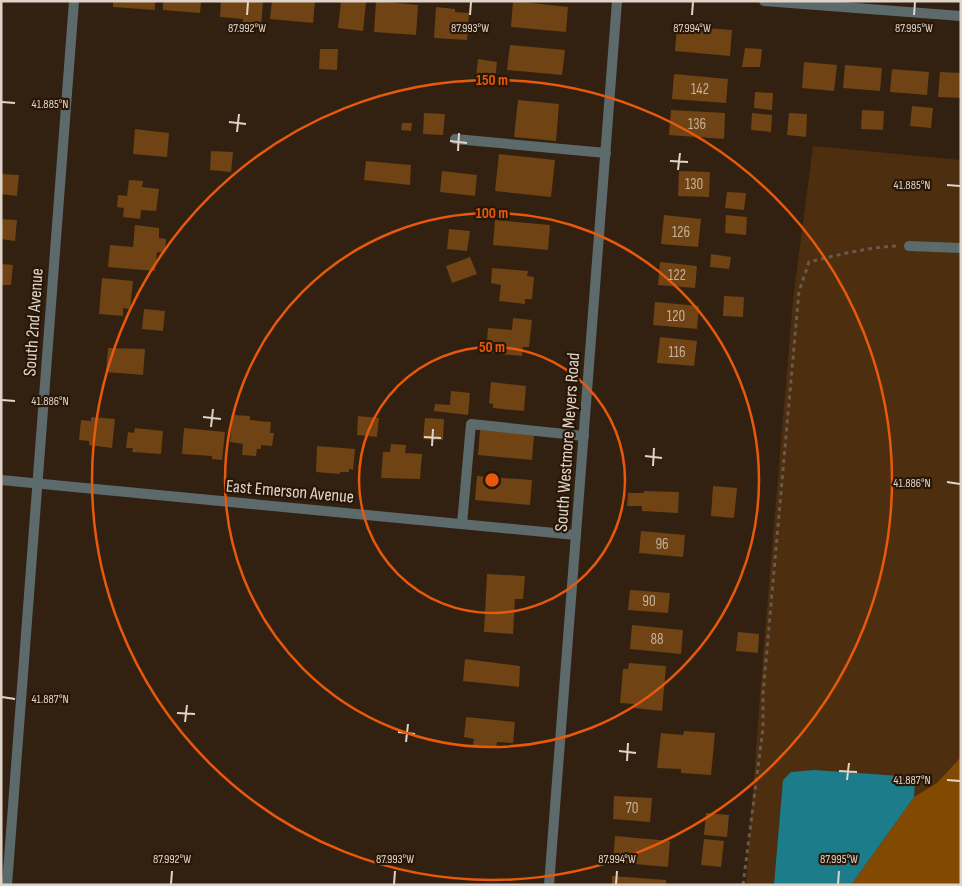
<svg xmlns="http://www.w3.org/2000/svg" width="962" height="886" font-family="'Sofia Sans Condensed',sans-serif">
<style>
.green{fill:#4d2e0e}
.forest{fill:#824900}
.water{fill:#1d7c8a}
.building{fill:#6f4313}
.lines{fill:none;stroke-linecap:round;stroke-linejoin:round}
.path{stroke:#695a4b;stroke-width:3;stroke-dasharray:4 4;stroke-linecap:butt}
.service{stroke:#5c6a6c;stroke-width:10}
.minor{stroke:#5c6a6c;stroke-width:10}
.tertiary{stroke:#5c6a6c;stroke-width:10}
.ticks{fill:none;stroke:#e0d4ca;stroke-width:2}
.ring{fill:none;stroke:#e8590c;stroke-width:2.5}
.labels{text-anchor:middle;stroke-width:4.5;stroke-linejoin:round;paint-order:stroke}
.number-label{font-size:15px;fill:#c4b09c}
.street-label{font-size:18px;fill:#e0d4ca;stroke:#281707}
.ticks-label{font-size:12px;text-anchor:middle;fill:#e0d4ca;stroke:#281707;stroke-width:4.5;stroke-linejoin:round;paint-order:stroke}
.centre{fill:#e8590c;stroke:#281707;stroke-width:2.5}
.ring-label{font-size:15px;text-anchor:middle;font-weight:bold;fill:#e8590c;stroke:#281707;stroke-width:4.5;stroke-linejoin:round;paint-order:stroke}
</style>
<rect width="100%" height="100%" fill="#322110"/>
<polygon class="green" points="813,146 961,160 961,885 746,885 763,656 793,300"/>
<polygon class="forest" points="961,757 961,885 851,885 914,797 937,783"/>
<polygon class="water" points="814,770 900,776 915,783 914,797 851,885 774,885 783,780 791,772"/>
<g class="building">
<polygon points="113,1 155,1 155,10 113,7"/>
<polygon points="163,1 201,1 200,13 163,10"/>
<polygon points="221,1 263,1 261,28 243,26 243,19 220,17"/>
<polygon points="272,1 315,1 313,23 270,19"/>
<polygon points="341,1 366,2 363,31 338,28"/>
<polygon points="376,1 418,5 416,35 374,32"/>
<polygon points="513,1 568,7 566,32 511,27"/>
<polygon points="436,7 455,9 455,12 469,13 467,40 434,38"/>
<polygon points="677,26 732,30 730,56 675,51"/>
<polygon points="510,45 565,50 562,75 507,70"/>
<polygon points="745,48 762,49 760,67 742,67"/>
<polygon points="320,49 338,49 337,70 319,69"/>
<polygon points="478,59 497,62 495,78 476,76"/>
<polygon points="804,62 837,65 834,91 802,88"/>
<polygon points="845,65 882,68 880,91 843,88"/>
<polygon points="892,69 929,72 927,95 890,92"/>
<polygon points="940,72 961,73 961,98 938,97"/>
<polygon points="674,74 728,79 726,103 672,99"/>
<polygon points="755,92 773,93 772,110 754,108"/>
<polygon points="518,100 559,104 556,141 514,137"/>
<polygon points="912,106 933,108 931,128 910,126"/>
<polygon points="671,110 725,113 724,139 669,135"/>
<polygon points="862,110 884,111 883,130 861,129"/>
<polygon points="424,113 445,114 443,135 423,134"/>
<polygon points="752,113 772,115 771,132 751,130"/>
<polygon points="789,113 807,114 806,137 787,135"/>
<polygon points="402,123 412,123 411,131 401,130"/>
<polygon points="135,129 169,133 167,157 133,154"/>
<polygon points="211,151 233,152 231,172 210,170"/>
<polygon points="499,154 555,160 551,197 495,191"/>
<polygon points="366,161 411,165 410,185 364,180"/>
<polygon points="442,171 477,175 475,196 440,192"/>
<polygon points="679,171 710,172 709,197 678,196"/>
<polygon points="1,174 19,175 17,196 1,194"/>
<polygon points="129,180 143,181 142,187 159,189 156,211 141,210 140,219 123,217 124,208 117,207 118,195 127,196"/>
<polygon points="727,192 746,193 744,210 725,208"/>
<polygon points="664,215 701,219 698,247 661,244"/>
<polygon points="726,215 747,217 746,235 725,233"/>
<polygon points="1,219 17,220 15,241 1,239"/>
<polygon points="495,220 550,225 548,250 493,245"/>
<polygon points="135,225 159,228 159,238 166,239 165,253 157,252 155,271 108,267 110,245 133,247"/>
<polygon points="449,229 470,231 467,251 447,249"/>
<polygon points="711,254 731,257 729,269 710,267"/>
<polygon points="470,257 477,274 452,283 446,266"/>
<polygon points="660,262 697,266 695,288 658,285"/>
<polygon points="1,264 13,265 11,285 1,285"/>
<polygon points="492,268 528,271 527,276 534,277 532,299 525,299 525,304 499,301 501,285 491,283"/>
<polygon points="102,278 133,281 130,309 123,308 123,316 99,314"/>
<polygon points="724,296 744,297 743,317 723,316"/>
<polygon points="655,302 699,306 697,329 653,325"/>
<polygon points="144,309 165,311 163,331 142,329"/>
<polygon points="513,318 532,320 529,347 523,347 522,356 486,353 488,328 512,330"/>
<polygon points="660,337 697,341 694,366 657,363"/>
<polygon points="108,348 145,349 143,375 106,372"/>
<polygon points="491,382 526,386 524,411 493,408 493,404 489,403"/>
<polygon points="451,391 470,393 468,415 434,411 435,404 450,405"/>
<polygon points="233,415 250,416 250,420 271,422 270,433 274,433 272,446 261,445 261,449 257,449 256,456 242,455 243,444 230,442"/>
<polygon points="358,416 379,418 377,437 357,435"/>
<polygon points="91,417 115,419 112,448 89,445 89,441 79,440 81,420 91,421"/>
<polygon points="425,418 444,419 443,440 423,439"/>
<polygon points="135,428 163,431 161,454 132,452 133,448 126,448 128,432 134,433"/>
<polygon points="184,428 225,432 222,460 212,459 212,456 182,454"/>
<polygon points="480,430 534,435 532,460 478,455"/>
<polygon points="391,444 406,445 405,453 422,454 420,479 381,478 383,452 390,452"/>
<polygon points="317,446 355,449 353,470 349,469 349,472 340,472 340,474 316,472"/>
<polygon points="477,476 532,480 530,505 475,500"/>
<polygon points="713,486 737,488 734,518 711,516"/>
<polygon points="644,491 679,492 678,513 642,511 642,506 627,506 628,493 644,493"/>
<polygon points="641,531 685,535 683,557 639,553"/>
<polygon points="487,574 525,576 523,599 515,599 513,634 484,632"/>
<polygon points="630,590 670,593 668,613 628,610"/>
<polygon points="632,625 683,630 681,654 630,649"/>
<polygon points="738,632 759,634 758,653 736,651"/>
<polygon points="465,659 520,666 519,687 463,681"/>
<polygon points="629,663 666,666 662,711 634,708 634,704 620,703 623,669 628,669"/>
<polygon points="466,717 515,722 513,743 497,742 496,747 473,745 474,739 464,737"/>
<polygon points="684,731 715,733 711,775 681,773 681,769 657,768 661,733 683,735"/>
<polygon points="614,796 652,798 650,822 613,819"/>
<polygon points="706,813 729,815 727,837 704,835"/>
<polygon points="615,836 670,841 668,867 613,862"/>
<polygon points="704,839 724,841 721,867 701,865"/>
<polygon points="612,876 666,880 666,885 612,885"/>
</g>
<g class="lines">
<path class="path" d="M743 885 763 728V694L799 291 809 262C838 255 868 247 898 246"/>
<g class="service">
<polyline points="455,139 606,153"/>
<polyline points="909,246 961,248"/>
<polyline points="462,524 471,424 584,436"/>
</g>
<g class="minor">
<polyline points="764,1 961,16"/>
<polyline points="1,480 576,535"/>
<polyline points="7,885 74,1"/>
</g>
<polyline class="tertiary" points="549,885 617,1"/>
</g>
<path class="ticks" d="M247 15 248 2M470 15 471 2M692 15 693 2M914 15 915 2M2 102 15 103M229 122 246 124M237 132 239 114M450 141 467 143M458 151 459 133M670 161 688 162M678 170 680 153M947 185 960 186M2 400 15 401M203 417 221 419M211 427 213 409M424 437 441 438M432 446 433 429M645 456 662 458M653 466 654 448M947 482 960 484M2 697 15 699M177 713 195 714M185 722 187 705M398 732 415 734M406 742 408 724M619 751 636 753M627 761 628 743M839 771 857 772M847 780 849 763M947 780 960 781M171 884 172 871M394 884 395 871M616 884 617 871M838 884 839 871"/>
<g class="ring">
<circle cx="492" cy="480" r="133"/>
<circle cx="492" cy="480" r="267"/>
<circle cx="492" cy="480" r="400"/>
</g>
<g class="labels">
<g class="number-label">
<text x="700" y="94">142</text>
<text x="697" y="129">136</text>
<text x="694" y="189">130</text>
<text x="681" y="237">126</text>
<text x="677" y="280">122</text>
<text x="676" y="321">120</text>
<text x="677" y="357">116</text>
<text x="662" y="549">96</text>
<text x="649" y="606">90</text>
<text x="657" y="644">88</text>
<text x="632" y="813">70</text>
</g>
<g class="street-label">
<text transform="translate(33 322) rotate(-86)" y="6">South 2nd Avenue</text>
<text transform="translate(567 442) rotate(-86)" y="6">South Westmore Meyers Road</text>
<text transform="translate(290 491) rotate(5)" y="6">East Emerson Avenue</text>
</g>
</g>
<g class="ticks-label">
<text x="247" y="32">87.992°W</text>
<text x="470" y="32">87.993°W</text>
<text x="692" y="32">87.994°W</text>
<text x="914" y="32">87.995°W</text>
<text x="50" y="108">41.885°N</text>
<text x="912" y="189">41.885°N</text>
<text x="50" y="405">41.886°N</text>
<text x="912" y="487">41.886°N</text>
<text x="50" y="703">41.887°N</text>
<text x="912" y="784">41.887°N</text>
<text x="172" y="863">87.992°W</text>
<text x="395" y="863">87.993°W</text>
<text x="617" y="863">87.994°W</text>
<text x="839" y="863">87.995°W</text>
</g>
<circle cx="492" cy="480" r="8" class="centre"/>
<g class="ring-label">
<text x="492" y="85">150 m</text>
<text x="492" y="218">100 m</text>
<text x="492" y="352">50 m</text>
</g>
<rect width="962" height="886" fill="none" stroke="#e0d4ca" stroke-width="5"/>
</svg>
